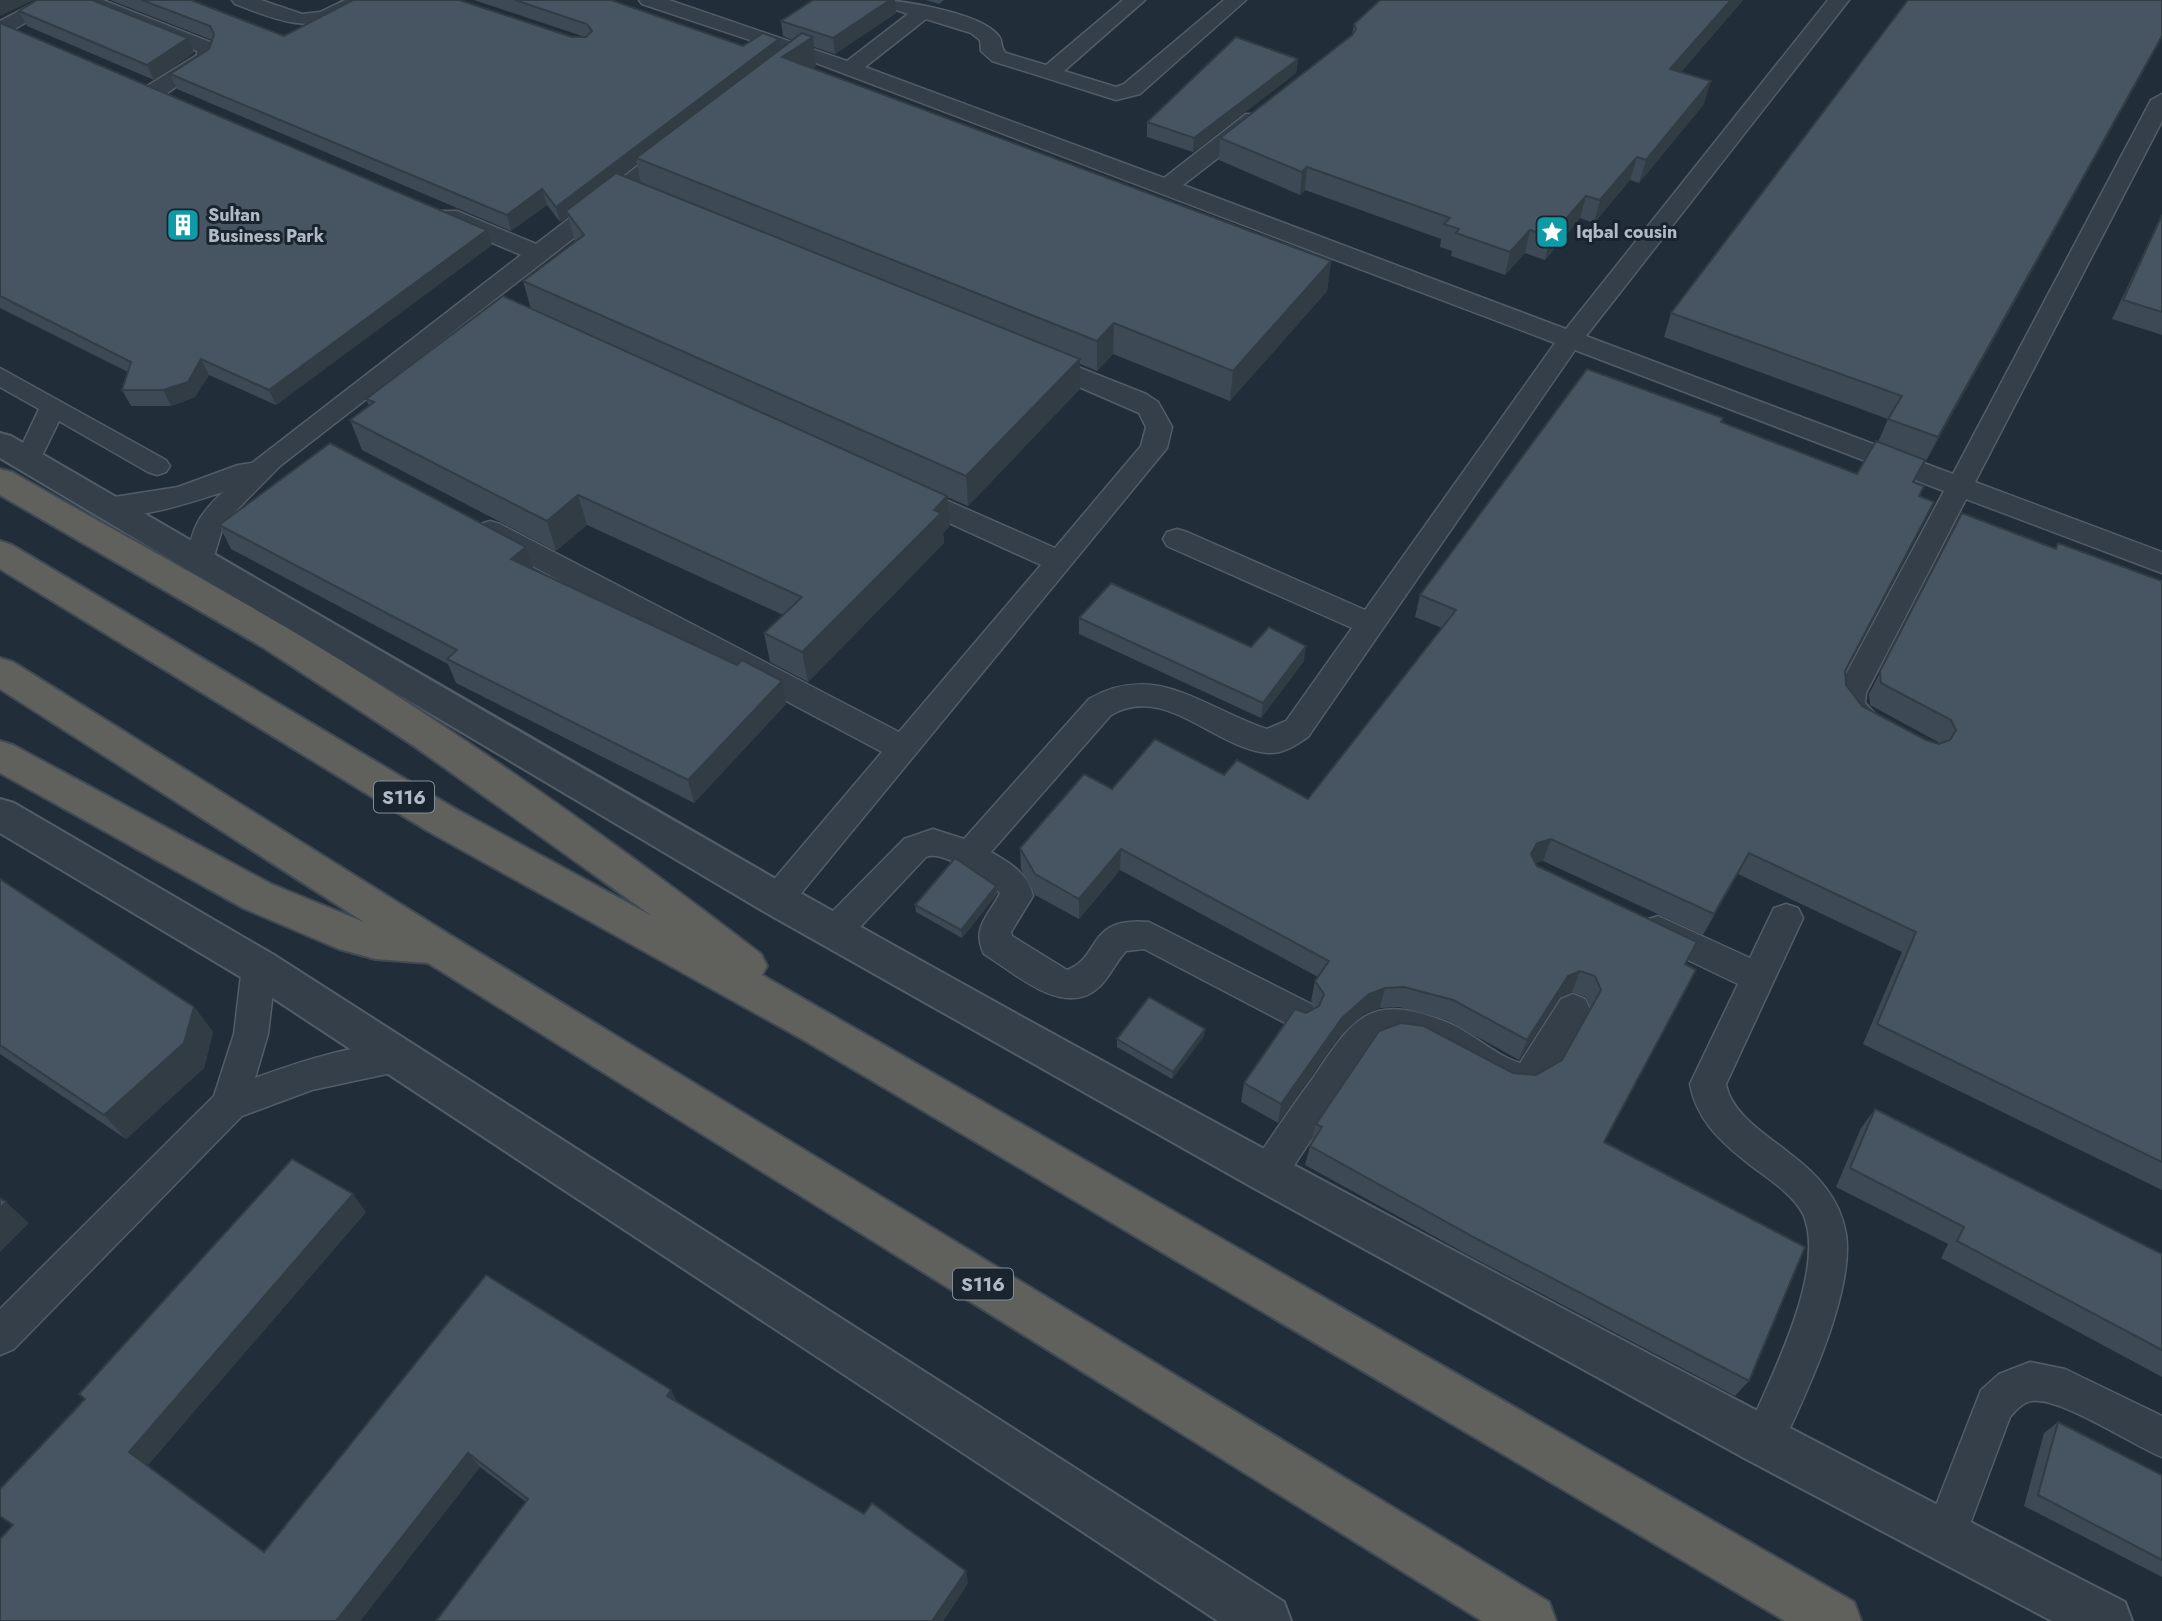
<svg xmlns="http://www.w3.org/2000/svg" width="2162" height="1621" font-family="Jost,sans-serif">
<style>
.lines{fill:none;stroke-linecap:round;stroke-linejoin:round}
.service-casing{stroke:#525d67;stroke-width:3}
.minor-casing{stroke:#525d67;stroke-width:4}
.trunk-casing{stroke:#3f4a54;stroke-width:4}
.service{fill:#343f49;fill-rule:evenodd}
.minor{fill:#343f49;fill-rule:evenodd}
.trunk{fill:#60605d;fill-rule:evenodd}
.wall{fill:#3d4955;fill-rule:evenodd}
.shaded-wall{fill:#323c45}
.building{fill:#475563;stroke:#323c45;stroke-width:2}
.labels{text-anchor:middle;stroke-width:6;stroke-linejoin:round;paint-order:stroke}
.far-poi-label{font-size:18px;font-weight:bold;fill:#afbac6;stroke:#1a242e;text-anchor:start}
.shield{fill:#1a242e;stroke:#828d98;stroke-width:2}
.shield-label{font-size:19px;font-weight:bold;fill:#afbac6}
</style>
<rect width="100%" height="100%" fill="#212d39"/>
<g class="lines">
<defs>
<g id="service">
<polygon points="40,0 65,0 11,31 0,32 0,21"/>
<polygon points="75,0 103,0 215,44 217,58 163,96 147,96 144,91 147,86 197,55 197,51 78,4"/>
<path d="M232 0H261L302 14 320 12 345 0H370C365 7 355 11 347 15 307 34 274 19 235 4Z"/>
<path d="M639 0H669L847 61 908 14 879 4 876 0C903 0 979 13 997 34 1004 40 999 47 1006 53L1046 65 1123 0H1145L1064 71 1116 87 1124 84 1224 0H1246L1140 94 1116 100 992 61 981 51 980 40 971 33 926 19 865 67 1164 178 1246 114H1262L1265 119 1262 124 1183 185 1566 329 1828 0H1849L1586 336 1953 474 2151 100 2162 94V121L1975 482 2162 552V573L1966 499 1866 693 1865 703 1886 725 1882 733C1857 741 1834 717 1836 693L1944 491 1575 350 1308 737C1296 745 1283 754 1268 753 1214 748 1165 683 1111 715L991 852C1010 863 1028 873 1033 896L1011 932 1012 936 1067 970C1102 957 1086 916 1149 922L1313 1005 1318 1015 1313 1025 1301 1030 1289 1025 1144 949 1126 951C1114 964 1107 984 1091 993 1057 1013 1012 971 984 954 971 927 989 916 1000 893 987 881 943 849 926 857L847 941 835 945 823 941 818 931 823 921 904 839 933 829 964 839 1089 699C1156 660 1205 709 1267 729L1286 721 1352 628 1167 546 1163 539 1167 532 1177 529 1187 532 1365 610 1555 343 795 55 642 4Z"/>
<path d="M673 143 684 150 681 155 280 466 224 523 210 570 200 573 190 570 186 563C192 529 197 516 223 492 189 503 130 523 95 514L91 507 95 500 178 487 238 465 252 463 521 255 441 221 437 216 441 211H457L536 244 665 145Z"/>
<polygon points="1040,352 1146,394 1158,402 1172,427 1167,448 789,908 777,912 765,908 761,899 765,890 882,752 480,538 476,531 480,524 490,521 500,524 899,732 1041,565 901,501 897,495 901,489 911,486 921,489 1055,548 1141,446 1146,427 1139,413 1031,366 1027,360 1031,354"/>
<polygon points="0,368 166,460 170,466 166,472 157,475 148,472 59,421 37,466 28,469 19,466 15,460 39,409 0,387"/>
<path d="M1786 904 1798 908 1803 918 1726 1084C1731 1114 1767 1135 1789 1153 1817 1174 1840 1198 1846 1234 1855 1293 1803 1401 1777 1456L1763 1462 1749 1456 1743 1442C1765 1388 1829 1271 1803 1214 1792 1192 1762 1175 1744 1160 1719 1140 1696 1118 1690 1084L1738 984 1646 940 1641 930 1646 920 1658 916 1750 958 1774 908Z"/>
<path d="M259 953 271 957 276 967 268 1034 255 1078C290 1065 376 1035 410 1047L415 1058 410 1069 312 1090 242 1116 14 1349 0 1355V1309L214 1096 234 1034 242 967 247 957Z"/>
<path d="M1573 994 1585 999 1590 1009C1582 1025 1559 1073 1547 1083 1495 1126 1436 1010 1372 1048L1281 1185 1268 1190 1255 1185 1250 1173 1255 1161C1274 1133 1293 1105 1313 1078 1353 1019 1369 991 1446 1022 1472 1032 1494 1055 1520 1063L1561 999Z"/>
<path d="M2030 1362 2065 1369 2162 1416V1457C2132 1445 2061 1397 2032 1401 2023 1402 2016 1410 2010 1417L1960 1551 1945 1557 1930 1551 1924 1536 1981 1390 1999 1374Z"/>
</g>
<g id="minor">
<path d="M0 433 11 436C270 586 528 738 788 886 1228 1135 1676 1370 2125 1602L2132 1621H2052L1746 1459 1252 1187 763 911 0 458Z"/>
<polygon points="0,799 14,803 274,955 1284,1602 1291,1621 1218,1621 244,979 0,833"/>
</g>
<g id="trunk">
<path d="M0 469 12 472C104 525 197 575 289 629 452 726 610 838 761 954L767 966 762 975 1854 1602 1861 1621H1785L802 1039 426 830 0 569V541L12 545 454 808 652 916 414 746 264 648 0 495Z"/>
<polygon points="0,658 13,662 450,935 1549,1602 1556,1621 1482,1621 428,963 375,959 339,949 243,908 0,773 0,741 13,745 271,884 364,922 0,689"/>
</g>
</defs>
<use href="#service" class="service-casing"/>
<use href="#minor" class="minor-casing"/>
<use href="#trunk" class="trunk-casing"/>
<use href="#service" class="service"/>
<use href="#minor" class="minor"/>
<use href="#trunk" class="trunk"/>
</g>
<g class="wall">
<path d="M110 0H191L284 36 585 37 474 0H611L743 46 781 48 792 40 783 36 781 21 896 13 835 54 814 47 816 66 813 68 1331 261 1327 291 1230 401 1113 354 1097 371 1080 364V389L968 506 947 497 950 526 943 533 944 543 808 682 770 662 764 633 783 615 587 525 556 551 362 450 350 420 369 406 366 399 531 309 523 281 575 242 568 217 560 222 547 205 511 231 177 89 170 74 209 49 212 40ZM637 164 641 183 622 175Z"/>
<polygon points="926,0 944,0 939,4"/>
<polygon points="1743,0 1681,72 1704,104 1639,183 1630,180 1594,223 1580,218 1545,260 1525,253 1505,275 1451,256 1452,251 1440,247 1441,239 1305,190 1300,195 1219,160 1220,138 1352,35 1354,24"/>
<polygon points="2162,0 2162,38 1926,461 1925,461 1914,483 1919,496 1845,672 1846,685 1862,706 1926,740 1939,744 1938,742 1870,705 1869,694 1962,513 2055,548 2058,543 2162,581 2162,1190 1863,1044 1902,952 1738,874 1703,935 1543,861 1535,863 1537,866 1686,965 1686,990 1604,1142 1749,1381 1735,1396 1470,1256 1305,1165 1316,1124 1513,1073 1536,1075 1562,1060 1591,1008 1586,997 1572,992 1560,997 1519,1060 1447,1020 1399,1007 1380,1008 1364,1014 1338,1038 1278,1123 1241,1102 1244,1083 1306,1013 1316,1008 1311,1001 1315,981 1318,977 1120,870 1079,919 1035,895 1021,869 1020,848 1112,789 1224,775 1308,799 1442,628 1415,617 1420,595 1723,418 1722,423 1857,474 1878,442 1888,419 1664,337 1671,313"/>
<polygon points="19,11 188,38 194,53 154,80 27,26"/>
<polygon points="0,23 492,245 276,405 209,375 195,397 171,406 131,406 122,390 128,372 0,308"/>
<polygon points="1298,59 1296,73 1193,152 1147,137 1147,122"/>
<polygon points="2162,214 2162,335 2112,319"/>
<polygon points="219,525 534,570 786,704 694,803 456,683 448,664 231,549"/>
<polygon points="1079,618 1251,647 1304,661 1261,718 1079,634"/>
<polygon points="0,879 194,1007 213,1032 204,1068 126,1139 0,1054"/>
<polygon points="996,886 997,894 962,938 916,912 915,905"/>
<polygon points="1204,1036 1172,1079 1117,1047 1117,1039"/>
<polygon points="1875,1109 2162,1254 2162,1377 1941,1258 1948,1244 1836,1187 1861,1128"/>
<polygon points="366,1212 147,1466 264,1552 486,1275 678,1402 968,1583 943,1621 436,1621 526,1502 480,1467 360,1621 0,1621 13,1525 85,1399 79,1394"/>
<polygon points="2058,1422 2162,1475 2162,1577 2024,1506 2044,1433"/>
</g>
<g class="shaded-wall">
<polygon points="0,0 34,0 0,16"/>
<polygon points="890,0 895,0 896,13 835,54 833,38"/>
<polygon points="1731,0 1743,0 1664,91 1670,69"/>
<polygon points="2162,36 2162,38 1926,461 1938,437"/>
<polygon points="813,37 816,66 786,86 782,57"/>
<polygon points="188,38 194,53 154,80 147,65"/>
<polygon points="779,39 781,54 636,158 637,164 569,215 566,211 568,217 560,222 556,207"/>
<polygon points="1298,59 1296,73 1193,152 1194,138"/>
<polygon points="1711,81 1704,104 1639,183 1646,160"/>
<polygon points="1637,157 1630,180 1594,223 1600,200"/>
<polygon points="1307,167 1305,190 1300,195 1302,172"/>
<polygon points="542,189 547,205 511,231 507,215"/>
<polygon points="1586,196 1580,218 1545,260 1550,237"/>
<polygon points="487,230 492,245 276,405 269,390"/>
<polygon points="1530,230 1525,253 1505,275 1510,252"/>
<polygon points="1331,261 1327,291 1230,401 1233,371"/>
<polygon points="1114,323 1113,354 1097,371 1097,341"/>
<polygon points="201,359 209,375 195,397 171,406 163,390"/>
<polygon points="1080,359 1080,389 968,506 966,476"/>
<polygon points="578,495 587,525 556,551 547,521"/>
<polygon points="947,496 950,526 943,533 944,543 808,682 802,652"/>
<polygon points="526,547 534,570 511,559"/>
<polygon points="1306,646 1304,661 1261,718 1263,703"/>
<polygon points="782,681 786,704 694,803 688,780"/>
<polygon points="1551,839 1543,861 1530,865 1531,854 1537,843"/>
<polygon points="1121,849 1120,870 1079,919 1079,899"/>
<polygon points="1749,853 1738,874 1703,935 1714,914"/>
<polygon points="996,886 997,894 962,938 961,930"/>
<polygon points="1580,971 1572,992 1560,997 1519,1060 1527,1040 1568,976"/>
<polygon points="1385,988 1380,1008 1364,1014 1338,1038 1278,1123 1281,1104 1342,1018 1369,994"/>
<polygon points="194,1007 213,1032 204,1068 126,1139 104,1115"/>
<polygon points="1205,1029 1204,1036 1172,1079 1173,1072"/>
<polygon points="353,1194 366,1212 147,1466 129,1452"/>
<polygon points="6,1202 29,1223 0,1252 0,1208"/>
<polygon points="671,1390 679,1405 667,1396"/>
<polygon points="468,1453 480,1467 360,1621 336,1621"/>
<polygon points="966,1571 968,1583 943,1621 932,1621"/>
</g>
<g class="building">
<polygon points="37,0 92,0 188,38 147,65 19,11"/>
<polygon points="142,0 191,0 284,36 353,0 459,0 572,37 586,37 592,31 587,24 515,0 611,0 743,46 763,33 779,39 556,207 542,189 507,215 170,74 209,49 214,34 210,26"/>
<polygon points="813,0 890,0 833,38 781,21"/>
<polygon points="1380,0 1731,0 1670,69 1711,81 1646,160 1637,157 1600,200 1586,196 1550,237 1530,230 1510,252 1456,233 1459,229 1444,224 1450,218 1307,167 1302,172 1220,138 1352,35 1356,29 1354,24"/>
<polygon points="1908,0 2162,0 2162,36 1938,437 1888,419 1902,396 1671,313"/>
<polygon points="0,23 487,230 269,390 201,359 188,382 163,390 122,390 131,362 0,296"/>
<polygon points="802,33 813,37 782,57 1331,261 1233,371 1114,323 1097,341 636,158"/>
<polygon points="1236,37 1298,59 1194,138 1147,122"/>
<polygon points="616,173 1080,359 966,476 523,281 584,235 566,211"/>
<polygon points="2162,215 2162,312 2123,300"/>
<polygon points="503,296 947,496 934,510 941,513 802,652 764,633 802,597 578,495 547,521 350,420 374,402 366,399"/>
<polygon points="1587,369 1723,418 1721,422 1857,474 1876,441 1925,460 1913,482 1924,486 1919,496 1934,502 1845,671 1846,685 1862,706 1926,740 1939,744 1950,740 1956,730 1951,720 1881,683 1880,671 1962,513 2056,549 2058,543 2162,581 2162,1162 1877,1024 1916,932 1749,853 1714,914 1551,839 1537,843 1531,854 1537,866 1697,942 1685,964 1696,970 1604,1142 1805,1247 1749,1381 1477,1239 1310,1146 1322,1127 1316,1124 1379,1031 1401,1023 1424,1026 1513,1073 1536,1075 1562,1060 1601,990 1595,976 1580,971 1568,976 1527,1040 1453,1000 1404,987 1385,988 1369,994 1342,1018 1281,1104 1244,1083 1295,1009 1306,1013 1319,1006 1324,994 1315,981 1329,961 1121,849 1079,899 1035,874 1020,848 1084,774 1112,789 1155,739 1224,775 1237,760 1308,799 1456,610 1420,595"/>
<polygon points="330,443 526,547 511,559 737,665 742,660 782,681 688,780 447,659 457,650 219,525"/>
<polygon points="1111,583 1251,647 1269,627 1306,646 1263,703 1079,618"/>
<polygon points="955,858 996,886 961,930 915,905"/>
<polygon points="0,879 194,1007 184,1043 104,1115 0,1045"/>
<polygon points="1149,997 1205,1029 1173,1072 1117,1039"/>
<polygon points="1875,1109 2162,1254 2162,1350 1957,1241 1964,1227 1850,1168"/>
<polygon points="292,1159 353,1194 129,1452 264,1552 486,1275 671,1390 667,1396 864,1514 872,1503 966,1571 932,1621 436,1621 528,1499 468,1453 336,1621 0,1621 0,1539 13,1525 0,1516 0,1489 85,1399 79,1394"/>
<polygon points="0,1198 6,1202 0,1208"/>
<polygon points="2058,1422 2162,1475 2162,1560 2038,1495"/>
</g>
<defs>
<symbol id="building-square" viewBox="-11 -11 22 22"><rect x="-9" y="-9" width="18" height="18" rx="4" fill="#0f9aa8" stroke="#1a242e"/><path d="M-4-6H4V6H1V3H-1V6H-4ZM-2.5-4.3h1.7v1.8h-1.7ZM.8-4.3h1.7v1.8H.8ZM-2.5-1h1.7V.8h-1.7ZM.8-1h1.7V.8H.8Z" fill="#fff"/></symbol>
<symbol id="sight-square" viewBox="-11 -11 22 22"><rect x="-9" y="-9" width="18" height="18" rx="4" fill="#0f9aa8" stroke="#1a242e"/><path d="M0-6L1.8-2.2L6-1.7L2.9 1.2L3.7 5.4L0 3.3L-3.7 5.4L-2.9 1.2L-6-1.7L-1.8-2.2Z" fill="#fff"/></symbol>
</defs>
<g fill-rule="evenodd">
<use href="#building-square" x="164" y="206" width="38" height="38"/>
<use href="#sight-square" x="1533" y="213" width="38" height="38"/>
</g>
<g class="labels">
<g class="far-poi-label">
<text x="208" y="221">Sultan<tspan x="208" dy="21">Business Park</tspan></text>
<text x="1576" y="238">Iqbal cousin</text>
</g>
<g class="shield">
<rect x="374" y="781.5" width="60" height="31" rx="5"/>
<rect x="953" y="1268.5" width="60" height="31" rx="5"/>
</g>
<g class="shield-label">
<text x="404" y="804">S116</text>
<text x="983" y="1291">S116</text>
</g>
</g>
</svg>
